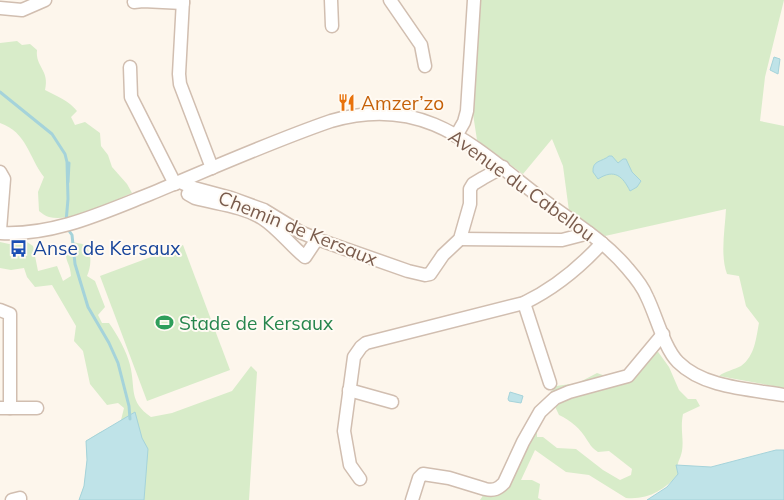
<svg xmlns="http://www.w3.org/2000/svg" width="784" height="500" font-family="Mulish,sans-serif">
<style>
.green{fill:#d8ecc9}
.water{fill:#bfe3e8;stroke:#a5d3da}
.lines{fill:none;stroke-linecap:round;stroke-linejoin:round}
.stream{stroke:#a5d3da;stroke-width:3}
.minor-casing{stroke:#d1beb0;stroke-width:15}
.minor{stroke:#fff;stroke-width:12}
.labels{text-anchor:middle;stroke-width:4;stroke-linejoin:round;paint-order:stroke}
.food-label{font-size:19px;fill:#c56008;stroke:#fffaf3;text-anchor:start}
.street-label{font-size:19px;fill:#7a5c4d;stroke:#fffaf3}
.transit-label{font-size:19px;fill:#164399;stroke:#fffaf3;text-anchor:start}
.leisure-label{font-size:19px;fill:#27864d;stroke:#fffaf3;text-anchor:start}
</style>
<rect width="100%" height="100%" fill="#fdf6ec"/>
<g class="green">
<path d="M480 0H784L765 77 760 121 784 126V388L719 376C725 371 734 370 741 366 755 356 756 338 759 323L746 306 739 276 727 274C720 255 725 229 726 209L605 236 569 211 563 166 552 139 523 174 477 140 473 114Z"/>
<path d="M17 41 22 45 30 44 37 50C35 67 50 70 45 90 57 96 69 101 77 111L71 117 75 125 85 122 100 133 101 146 108 155 112 167 127 184 132 193C111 202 71 223 49 217 45 216 42 213 39 211L38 192 44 177C29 158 27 132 0 123V43Z"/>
<path d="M0 242 9 244 27 242 33 246 38 271 57 266 63 281 71 276C70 258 60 261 72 242 75 243 81 243 84 245 93 252 91 267 87 276L95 281 105 307 98 315 102 323H109C117 334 127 352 130 365 136 389 128 401 151 417L172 413 232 391 251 366 257 372 249 500H79L84 486 87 460 86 441 100 432 109 429 121 420 124 408 118 403 107 405 90 384 83 351 74 341 76 326 52 285 35 287 27 277 24 268 11 270 0 268Z"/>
<polygon points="183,245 230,370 147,401 100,276"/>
<path d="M656 349 669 367 679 390 688 399H696L700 406 683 414C680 429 684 439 682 451 680 461 676 462 678 474 665 490 648 500 626 498L589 475 566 472 535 450 521 480H532L540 484 538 498 542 500H480L484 494 496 485 507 465 537 420V437H543L557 448 576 449 603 470 620 480 631 475 632 469 609 451 598 452C592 448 591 446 587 440 581 429 570 420 559 415L549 394 556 386 578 383 597 373 611 378 626 373Z"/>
</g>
<g class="water">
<polygon points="774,57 780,59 778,74 770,70"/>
<path d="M609 156H612L618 163 623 159H626L632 172 641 181 637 187 630 191C623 177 615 168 598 179L593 172C592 160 602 162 609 156Z"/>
<polygon points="510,392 523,396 521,403 509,401 508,399"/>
<polygon points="135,412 142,438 148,449 144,500 79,500 84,486 87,460 86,441"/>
<polygon points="776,450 784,450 784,500 647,500 667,487 678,474 676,465 711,467"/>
</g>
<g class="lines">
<g class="stream">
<polyline points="0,92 52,134 65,154 67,162 68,199 66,222"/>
<polyline points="68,182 69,163"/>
<polyline points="67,228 72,235 75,264 88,307 109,343 118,363 129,406 130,419"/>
</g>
<defs>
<g id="minor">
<polyline points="183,0 179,74 180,84 212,168"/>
<polyline points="331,0 332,26"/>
<polyline points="390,0 421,45 425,66"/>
<polyline points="134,2 143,1 183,3"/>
<polyline points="0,8 22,10 45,0"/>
<polyline points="130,67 131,97 175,184"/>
<polyline points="456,136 464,122 467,111 474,0"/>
<polyline points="0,172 4,179 0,230"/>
<polyline points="180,182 194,188 231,198 264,210 300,232 317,239 408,271 425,275 430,274 443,255 460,239 470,204 470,189 473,184 483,178 503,167"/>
<path d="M188 194 195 198C217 204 242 206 262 218 278 228 290 245 305 257L317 239"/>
<path d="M0 233C53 236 102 213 150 194 210 169 270 142 331 121 427 93 476 149 546 202 574 223 605 241 628 269 635 277 643 287 647 297 656 315 664 348 678 362 704 388 749 389 784 395"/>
<polyline points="460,239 562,240 589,233"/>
<polyline points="524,303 550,383"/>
<polyline points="0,310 10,314 10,408"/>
<polyline points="349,390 392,402"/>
<polyline points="0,408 37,408"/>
<path d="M360 479 350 465 344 431 354 357 361 347 366 343 524 303C553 289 581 266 602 243"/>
<polyline points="12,500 20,498 20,500"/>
<path d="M412 500 419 478 423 474 449 478 485 489C494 491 498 489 504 483L523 442 540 412 555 398 569 392 628 376 663 334"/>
</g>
</defs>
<use href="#minor" class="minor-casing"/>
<use href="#minor" class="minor"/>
</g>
<defs>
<symbol id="restaurant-bare" viewBox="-9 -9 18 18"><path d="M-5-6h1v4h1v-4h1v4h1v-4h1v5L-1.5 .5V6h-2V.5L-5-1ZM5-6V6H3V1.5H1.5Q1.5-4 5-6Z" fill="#e8710a" stroke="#fffaf3" stroke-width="2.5" paint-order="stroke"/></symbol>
<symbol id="bus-bare" viewBox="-9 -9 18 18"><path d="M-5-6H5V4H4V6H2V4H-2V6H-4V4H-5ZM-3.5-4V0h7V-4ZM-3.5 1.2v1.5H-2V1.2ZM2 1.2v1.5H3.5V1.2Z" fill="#1a4fb4" stroke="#fffaf3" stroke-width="2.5" paint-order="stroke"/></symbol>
<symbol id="stadium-bare" viewBox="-9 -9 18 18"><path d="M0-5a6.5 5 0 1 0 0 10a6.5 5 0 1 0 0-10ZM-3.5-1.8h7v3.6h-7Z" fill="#2e9e5b" stroke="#fffaf3" stroke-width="2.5" paint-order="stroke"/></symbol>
</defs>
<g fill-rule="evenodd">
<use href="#restaurant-bare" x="334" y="90" width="25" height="25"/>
<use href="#bus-bare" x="6" y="236" width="25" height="25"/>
<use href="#stadium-bare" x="152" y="310" width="25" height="25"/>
</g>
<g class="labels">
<g class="food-label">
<text x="361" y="110">Amzer’zo</text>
</g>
<g class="street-label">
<text transform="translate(522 185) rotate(36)" y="7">Avenue du Cabellou</text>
<text transform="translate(298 228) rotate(22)" y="7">Chemin de Kersaux</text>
</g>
<g class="transit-label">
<text x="33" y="255">Anse de Kersaux</text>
</g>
<g class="leisure-label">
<text x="179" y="330">Stade de Kersaux</text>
</g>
</g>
</svg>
